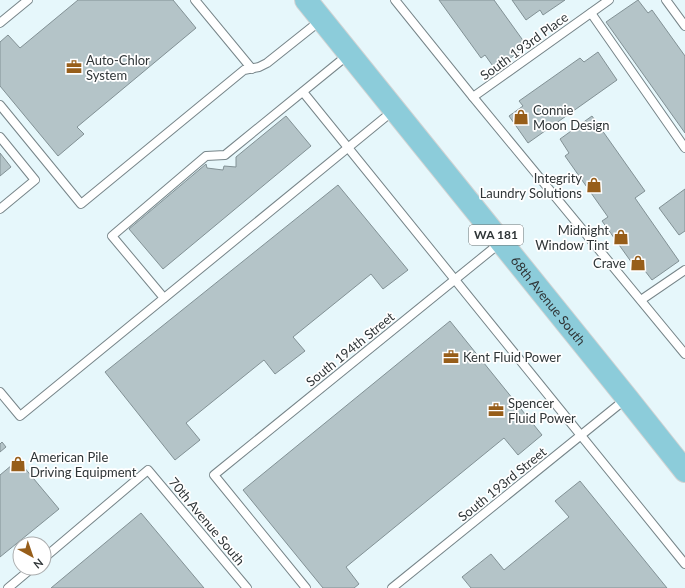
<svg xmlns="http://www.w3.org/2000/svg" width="685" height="588" font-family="Lato,sans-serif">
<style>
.building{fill:#b4c4c8;stroke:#829195}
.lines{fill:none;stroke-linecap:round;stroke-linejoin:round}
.service-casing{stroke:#778589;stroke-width:10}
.primary-casing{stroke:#d1d3d3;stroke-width:24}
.service{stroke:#fff;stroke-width:8}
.primary{stroke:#8cccda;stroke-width:22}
.labels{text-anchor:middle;stroke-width:3.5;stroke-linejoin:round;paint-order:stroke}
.shield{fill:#fff;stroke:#6d7273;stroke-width:1}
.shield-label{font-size:12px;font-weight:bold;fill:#2f3537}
.street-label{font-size:13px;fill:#2f3537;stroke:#fff}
.poi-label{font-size:13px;fill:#2f3537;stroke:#fff;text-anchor:start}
</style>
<rect width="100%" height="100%" fill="#e6f7fb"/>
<g class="building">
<polygon points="78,0 173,0 196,28 77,127 84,134 58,156 0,86 0,42 8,35 20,48"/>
<polygon points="439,0 494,0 527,46 495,69 485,55 481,58"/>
<polygon points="512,0 565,0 543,15 540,10 526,20"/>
<polygon points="638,0 648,13 652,10 685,56 685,133 606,22"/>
<polygon points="598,52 617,80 528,143 509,116 523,106 519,101 580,58 584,62"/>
<polygon points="286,116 311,146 163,269 129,229 206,164 207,168 223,170 224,166 236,167 236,157"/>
<polygon points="592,116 645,191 635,198 679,261 652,280 642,267 637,270 602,221 608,217 565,156 569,153 560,139"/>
<polygon points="0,153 11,167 0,176"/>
<polygon points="338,185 408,270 383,289 371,274 293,337 305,351 275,374 264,360 186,423 200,440 175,460 105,372"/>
<polygon points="685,189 685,231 679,235 659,208"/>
<polygon points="450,321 542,435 518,455 504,438 346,567 359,584 354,588 323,588 243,490"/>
<polygon points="2,442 6,447 0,452 0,444"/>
<polygon points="18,460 59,509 0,557 0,475"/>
<polygon points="580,481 667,588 471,588 462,577 491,554 504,570 569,517 555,501"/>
<polygon points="141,513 204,588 51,588"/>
</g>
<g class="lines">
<defs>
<g id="service">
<polyline points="195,0 252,69"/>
<polyline points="395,0 473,97 685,354"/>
<polyline points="666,0 685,26"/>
<polyline points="591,13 685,148"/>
<polyline points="0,23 28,0"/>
<polyline points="303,92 685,564"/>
<polyline points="473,97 609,0"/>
<polyline points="0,105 81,204 244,70 259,67 267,63 321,20"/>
<polyline points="0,137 35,180 0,209"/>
<polyline points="164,298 112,236 206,156 225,155 349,54"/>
<polyline points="641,300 685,270"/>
<polyline points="0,392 20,416 394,110"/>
<polyline points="44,558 148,470 247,588"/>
<polyline points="8,588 32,568"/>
<polyline points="306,588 214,475 500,243"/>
<polyline points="392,588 627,398"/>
</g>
<g id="primary">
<path id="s1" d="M306 0 627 398 685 471"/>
</g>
</defs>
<use href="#service" class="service-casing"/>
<use href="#primary" class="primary-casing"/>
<use href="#service" class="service"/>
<use href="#primary" class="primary"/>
</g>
<defs>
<symbol id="office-bare" viewBox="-9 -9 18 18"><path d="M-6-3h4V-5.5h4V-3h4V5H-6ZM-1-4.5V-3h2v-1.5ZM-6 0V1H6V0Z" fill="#975e1a" stroke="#fff" stroke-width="2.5" paint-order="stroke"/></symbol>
<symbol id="shop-bare" viewBox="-9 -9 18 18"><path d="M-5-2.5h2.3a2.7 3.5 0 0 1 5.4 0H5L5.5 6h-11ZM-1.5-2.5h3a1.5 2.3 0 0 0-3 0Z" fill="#975e1a" stroke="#fff" stroke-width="2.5" paint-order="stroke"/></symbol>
</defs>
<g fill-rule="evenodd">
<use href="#office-bare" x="63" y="56" width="22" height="22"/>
<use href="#shop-bare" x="510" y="106" width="22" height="22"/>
<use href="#shop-bare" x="583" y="174" width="22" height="22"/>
<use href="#shop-bare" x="610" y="226" width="22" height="22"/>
<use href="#shop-bare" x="627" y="252" width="22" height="22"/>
<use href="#office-bare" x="440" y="346" width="22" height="22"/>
<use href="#office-bare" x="485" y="399" width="22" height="22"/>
<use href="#shop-bare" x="7" y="453" width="22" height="22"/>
</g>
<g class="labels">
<rect class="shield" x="469" y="225" width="54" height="20" rx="3"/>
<g class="shield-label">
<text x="496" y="239">WA 181</text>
</g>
<g class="street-label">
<text transform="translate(524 46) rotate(-36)" y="5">South 193rd Place</text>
<text dy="5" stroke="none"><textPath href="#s1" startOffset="386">68th Avenue South</textPath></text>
<text transform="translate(350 349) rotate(-39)" y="5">South 194th Street</text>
<text transform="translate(502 484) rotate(-39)" y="5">South 193rd Street</text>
<text transform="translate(207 521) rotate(50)" y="5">70th Avenue South</text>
</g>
<g class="poi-label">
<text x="86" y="65">Auto-Chlor<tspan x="86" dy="15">System</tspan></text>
<text x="533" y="115">Connie<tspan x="533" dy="15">Moon Design</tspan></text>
<text x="582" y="183" text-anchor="end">Integrity<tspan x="582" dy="15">Laundry Solutions</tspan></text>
<text x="609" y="235" text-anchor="end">Midnight<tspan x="609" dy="15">Window Tint</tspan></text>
<text x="626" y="268" text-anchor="end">Crave</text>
<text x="463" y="362">Kent Fluid Power</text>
<text x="508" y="408">Spencer<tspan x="508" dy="15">Fluid Power</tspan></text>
<text x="30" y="462">American Pile<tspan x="30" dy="15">Driving Equipment</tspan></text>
</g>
</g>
<g transform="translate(32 556) rotate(140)"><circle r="19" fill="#ffffff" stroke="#acaeaf"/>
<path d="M0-3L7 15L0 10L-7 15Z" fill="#975e1a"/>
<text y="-6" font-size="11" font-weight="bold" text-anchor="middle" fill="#2f3537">N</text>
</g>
</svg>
